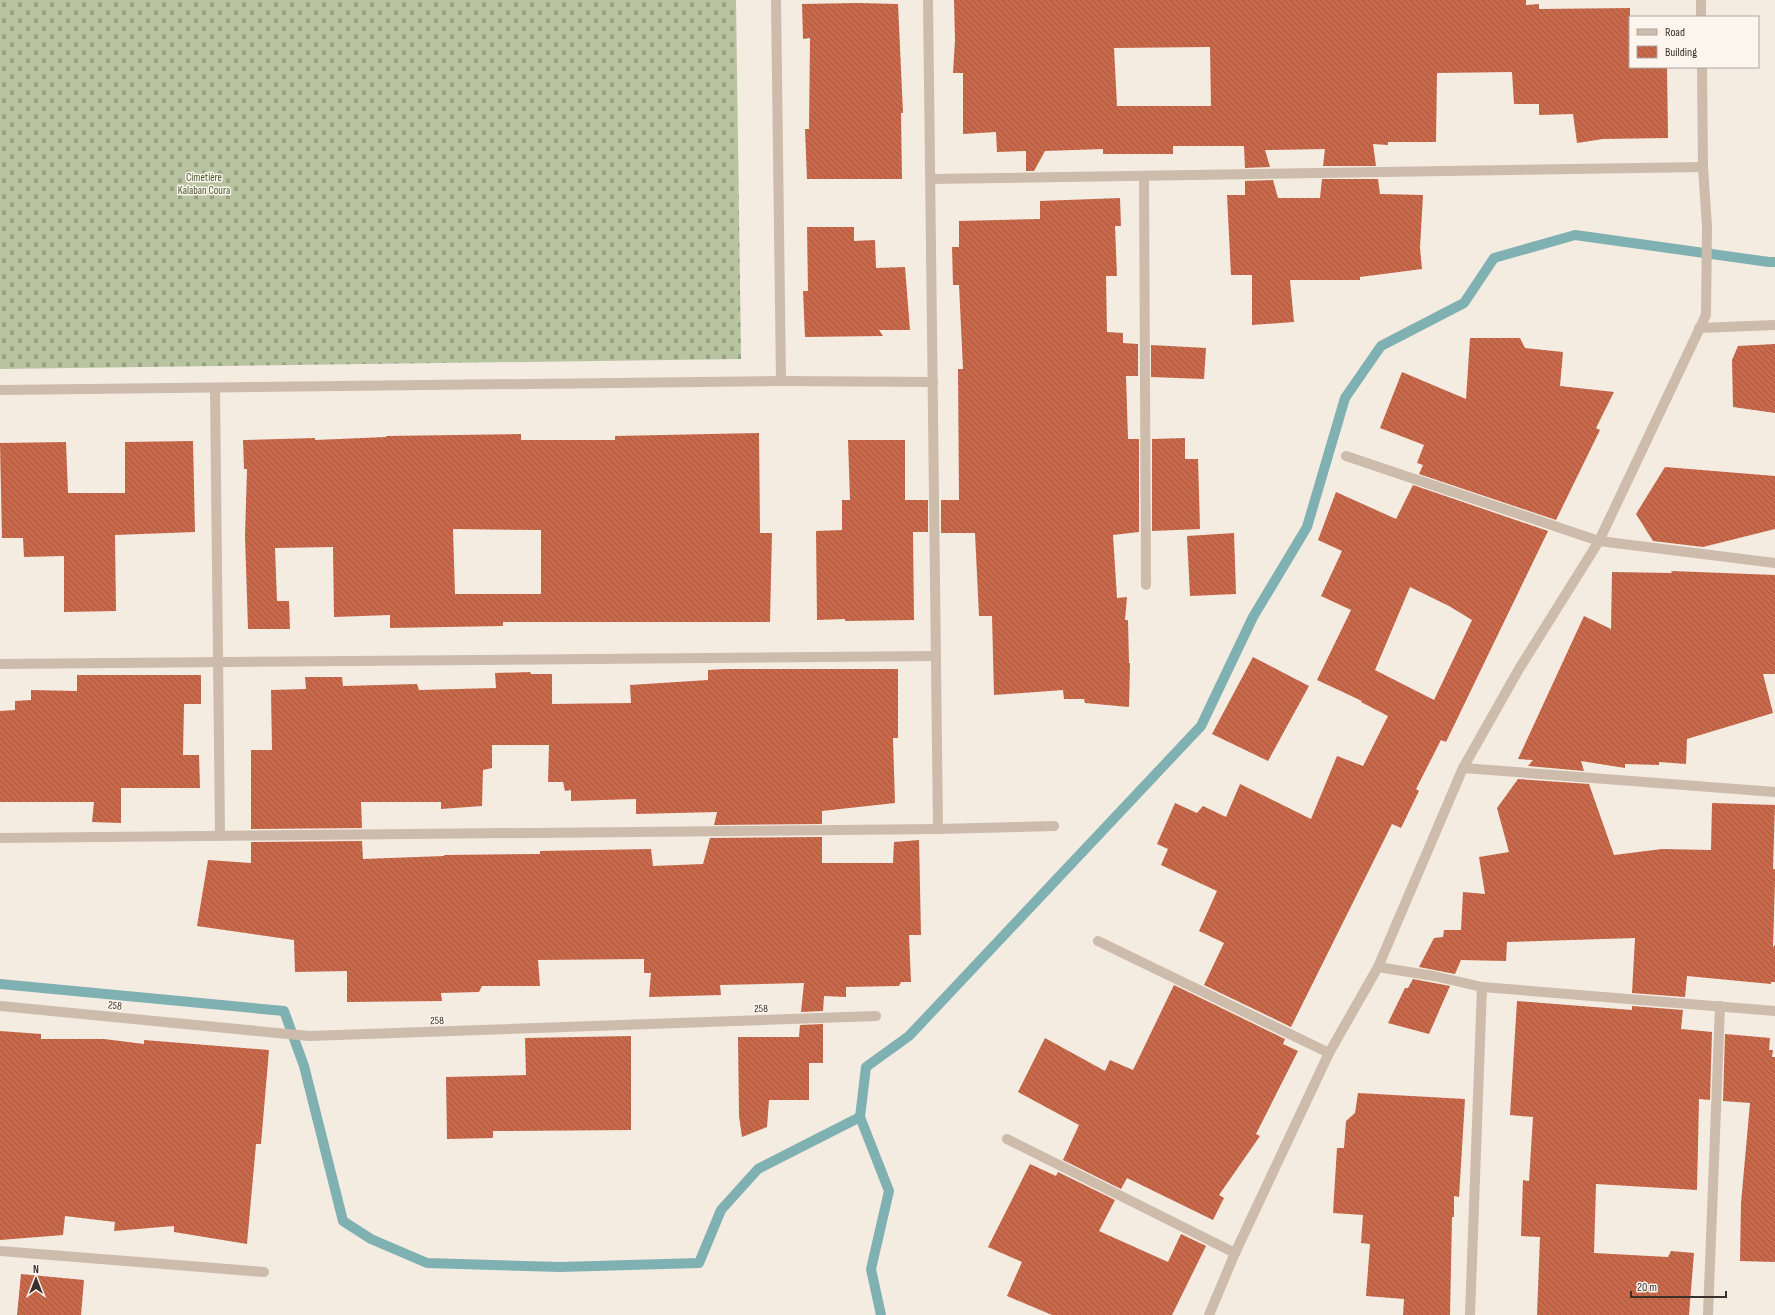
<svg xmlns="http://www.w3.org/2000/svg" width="1775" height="1315" font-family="'Sofia Sans Condensed',sans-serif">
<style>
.cemetery{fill:url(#cemetery-stones)}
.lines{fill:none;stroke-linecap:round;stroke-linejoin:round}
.stream{stroke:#7fb0b2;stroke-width:10}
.building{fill:url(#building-back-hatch);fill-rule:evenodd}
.street{stroke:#cdbbac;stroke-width:10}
.labels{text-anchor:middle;stroke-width:3;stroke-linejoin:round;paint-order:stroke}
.park-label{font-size:11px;fill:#4a5a2e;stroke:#fbf5ee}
.street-label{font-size:11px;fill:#3b302b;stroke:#fbf5ee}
</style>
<defs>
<pattern id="cemetery-stones" width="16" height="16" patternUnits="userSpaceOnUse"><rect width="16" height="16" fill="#b8c4a0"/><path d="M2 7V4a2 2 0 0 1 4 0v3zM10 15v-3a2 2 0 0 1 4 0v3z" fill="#97a083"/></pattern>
<pattern id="building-back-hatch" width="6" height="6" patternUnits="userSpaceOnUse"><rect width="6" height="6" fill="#c8694b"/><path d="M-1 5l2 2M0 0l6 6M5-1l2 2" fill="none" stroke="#a4573f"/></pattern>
</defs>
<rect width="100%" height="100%" fill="#f4ebe1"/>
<polygon class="cemetery" points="0,0 736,0 741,359 0,369"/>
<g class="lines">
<g class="stream">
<polyline points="0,984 284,1011 304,1066 343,1221 371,1239 427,1263 560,1267 699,1263 721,1210 758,1169 860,1117"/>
<polyline points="881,1315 871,1269 889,1191 860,1117 866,1067 909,1036 1201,726 1253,617 1307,527 1345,398 1381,346 1464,303 1494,258 1575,235 1769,262 1775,262"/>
</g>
</g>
<g class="building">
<path d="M954 0H1526V5L1539 4V9L1630 8V67H1667L1668 138 1603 139 1577 143 1573 114 1539 115V104H1514L1512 72 1437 73 1436 142H1388V145L1373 144 1376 166H1323L1325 149 1265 150 1270 167 1245 168 1244 146H1173V154H1103V149L1045 151 1034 171H1026V151L997 152 996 132 963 134V73H953L955 40ZM1210 47 1211 106H1117L1114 48Z"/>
<polygon points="858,3 898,4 903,113 901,113 902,179 807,179 805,129 809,129 810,38 803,39 802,4"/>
<polygon points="1322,179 1378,179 1380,194 1423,195 1420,248 1422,269 1360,277 1360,280 1290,280 1294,322 1252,325 1252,275 1231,275 1227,195 1245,195 1245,181 1273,180 1278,198 1320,198"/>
<polygon points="1120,198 1121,226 1115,226 1117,276 1106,276 1107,332 1123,333 1123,343 1138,344 1138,376 1126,376 1128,439 1139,439 1139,532 1113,535 1117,598 1127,597 1125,620 1128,620 1129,663 1130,663 1129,707 1085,703 1084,699 1064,699 1063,690 994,695 992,616 979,616 975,533 941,533 941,500 959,500 958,369 963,369 959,285 953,285 952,247 959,247 959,221 1040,219 1040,201"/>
<polygon points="807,227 854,227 854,241 875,240 876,268 905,267 910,330 879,330 883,336 805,337 803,291 808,291"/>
<polygon points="1470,338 1520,338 1525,348 1563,352 1560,386 1614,392 1596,428 1600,430 1556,520 1419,474 1423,465 1417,463 1424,445 1380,428 1402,372 1466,399"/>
<polygon points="1775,344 1775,413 1733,407 1732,360 1738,346"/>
<polygon points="1151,345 1206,348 1204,379 1151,377"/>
<path d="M759 433 760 533H772L770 622H503V626L390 628V615L334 617 333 547 275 548 277 601H289L290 629H248L245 536 247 469H244L243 440 315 438V440L386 437V436L521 434V440H615V436ZM453 529 541 530V594H455Z"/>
<polygon points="1185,438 1185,459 1198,459 1200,529 1152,531 1152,439"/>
<polygon points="848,440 905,440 905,500 928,500 928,532 913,532 914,620 845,621 845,619 817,620 816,531 842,530 842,500 850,500"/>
<polygon points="193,441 195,532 115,535 116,611 64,612 64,556 24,557 23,538 2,538 0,443 66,442 68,493 125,493 125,442"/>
<polygon points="1665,467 1775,476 1775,529 1703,547 1653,541 1636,514"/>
<path d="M1413 485 1548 531 1446 742 1441 740 1416 789 1419 791 1401 828 1392 824 1291 1027 1204 985 1224 943 1199 931 1217 891 1161 865 1168 849 1157 844 1175 803 1197 813 1203 806 1226 817 1240 784 1311 819 1337 756 1363 766 1388 716 1361 702 1362 701 1317 680 1351 610 1321 596 1342 551 1318 540 1336 492 1396 519ZM1410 587 1449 606 1472 620 1434 700 1375 670Z"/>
<polygon points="1234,533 1236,594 1190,596 1187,536"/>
<polygon points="1671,571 1775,575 1775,674 1763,674 1773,713 1687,739 1686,764 1659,762 1659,765 1625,764 1625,768 1581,761 1584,771 1528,766 1533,760 1518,759 1584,616 1611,629 1612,572 1672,573"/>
<polygon points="1253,657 1309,686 1268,761 1212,734"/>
<polygon points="726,669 898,669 898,738 893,738 895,803 822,811 822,824 714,825 717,812 636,814 636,799 571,801 571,790 565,791 563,782 548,782 549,745 492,745 492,768 483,770 482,806 441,809 441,802 361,802 362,828 251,829 251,750 272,750 271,690 306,689 305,677 342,677 343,686 417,684 419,690 496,688 495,673 530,672 531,674 552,674 552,704 631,703 630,685 708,680 708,670"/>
<polygon points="77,675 201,675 201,704 184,704 183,755 199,755 200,788 121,788 121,823 92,822 94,802 0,802 0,711 15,710 15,701 31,700 31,690 77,691"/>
<polygon points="1518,779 1589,784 1614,855 1662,849 1711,850 1712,803 1775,805 1773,869 1775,869 1775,881 1773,947 1775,945 1775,982 1771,982 1771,984 1687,976 1685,997 1632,993 1635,938 1507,942 1506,961 1461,960 1455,974 1419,967 1434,938 1443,937 1444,930 1461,930 1463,892 1485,894 1479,857 1509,852 1497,808"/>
<polygon points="822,837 822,863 893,863 894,842 919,840 921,935 909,935 911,982 901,982 899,986 846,987 846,997 824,996 823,1011 801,1012 804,983 720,985 721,995 649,997 651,973 644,973 644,959 538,960 540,986 482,986 479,992 441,993 442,1001 347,1002 347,971 295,972 294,940 197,926 208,860 251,863 251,842 362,841 363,859 444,856 444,855 540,854 540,851 651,849 653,866 703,864 710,838"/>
<polygon points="1413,979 1450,986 1429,1034 1388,1023 1405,988 1408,988"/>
<polygon points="1174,985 1285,1039 1283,1044 1298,1051 1256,1134 1260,1136 1219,1195 1224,1198 1213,1220 1127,1178 1121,1189 1063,1160 1079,1125 1018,1092 1045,1038 1105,1071 1110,1060 1133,1070"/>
<polygon points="1517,1001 1632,1010 1632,1006 1683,1010 1681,1029 1712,1032 1710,1100 1699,1099 1697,1190 1596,1184 1594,1253 1668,1257 1671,1251 1694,1253 1689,1315 1537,1315 1540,1237 1521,1236 1523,1180 1529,1181 1533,1117 1510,1115"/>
<polygon points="823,1024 823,1063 809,1063 809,1100 769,1100 767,1127 742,1137 739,1116 738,1037 799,1037 800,1025"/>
<polygon points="0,1031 41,1034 41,1039 104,1039 144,1044 144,1040 269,1050 261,1144 256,1144 247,1244 174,1232 174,1226 114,1231 115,1222 65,1216 63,1235 0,1240"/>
<polygon points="1725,1034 1770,1038 1769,1050 1773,1050 1772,1057 1775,1057 1775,1262 1740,1261 1741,1203 1750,1103 1723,1101"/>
<polygon points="631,1036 631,1130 493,1131 493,1138 447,1139 446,1077 526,1075 525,1038"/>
<polygon points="1358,1093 1465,1099 1459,1197 1454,1196 1454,1217 1452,1217 1450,1315 1403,1315 1404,1299 1366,1296 1370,1244 1361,1243 1363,1215 1333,1213 1337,1148 1344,1148 1346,1121 1355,1113"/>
<polygon points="1030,1164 1056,1176 1058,1172 1115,1200 1099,1231 1168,1262 1181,1234 1206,1246 1172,1315 1052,1315 1007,1296 1022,1262 988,1247"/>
<polygon points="21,1274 84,1280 81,1315 17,1315"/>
</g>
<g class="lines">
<g class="street">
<polyline points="776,0 781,381"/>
<polyline points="928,0 938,829"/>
<polyline points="1701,0 1701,17"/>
<polyline points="1144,176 1146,585"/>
<polyline points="931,179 1703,167"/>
<polyline points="1699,328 1775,325"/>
<polyline points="215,388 220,835"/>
<polyline points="0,390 781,381 933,382"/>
<polyline points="1346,456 1599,541 1775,563"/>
<polyline points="0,664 936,656"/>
<polyline points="1463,768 1775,792"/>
<polyline points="0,838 938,829 1054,826"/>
<polyline points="1098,941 1329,1053"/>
<polyline points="1378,967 1434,976 1482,987 1775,1011"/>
<polyline points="0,1006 309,1036 876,1016"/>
<polyline points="1007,1139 1235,1253"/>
<polyline points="0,1251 264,1272"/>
<polyline points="1209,1315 1235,1253 1329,1053 1378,967 1463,768 1519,669 1599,541 1706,315 1707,227 1703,167 1702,67"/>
<polyline points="1470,1315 1482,987"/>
<polyline points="1708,1315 1720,1006"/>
</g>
</g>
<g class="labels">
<g class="park-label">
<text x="204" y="181">Cimetière<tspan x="204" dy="13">Kalaban Coura</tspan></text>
</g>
<g class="street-label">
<text transform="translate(115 1005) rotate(6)" y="4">258</text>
<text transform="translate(761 1008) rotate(-2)" y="4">258</text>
<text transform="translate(437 1020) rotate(-2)" y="4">258</text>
</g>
</g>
<rect x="1629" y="16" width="130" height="52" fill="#fbf5ee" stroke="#aea6a0"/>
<rect x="1637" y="29" width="20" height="6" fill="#cdbbac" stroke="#aea6a0"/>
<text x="1665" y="36" font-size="12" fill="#3b302b">Road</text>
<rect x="1637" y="46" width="20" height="12" fill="url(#building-back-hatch)" stroke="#aea6a0"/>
<text x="1665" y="56" font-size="12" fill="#3b302b">Building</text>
<g transform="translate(36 1279)" stroke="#fbf5ee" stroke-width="3" paint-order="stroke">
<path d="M0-3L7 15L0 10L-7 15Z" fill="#3b302b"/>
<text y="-6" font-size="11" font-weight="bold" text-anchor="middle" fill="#3b302b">N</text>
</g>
<path d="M1631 1291v6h95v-6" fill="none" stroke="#3b302b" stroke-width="2"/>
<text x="1637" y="1291" font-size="12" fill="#3b302b" stroke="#fbf5ee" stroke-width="3" paint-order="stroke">20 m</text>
</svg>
